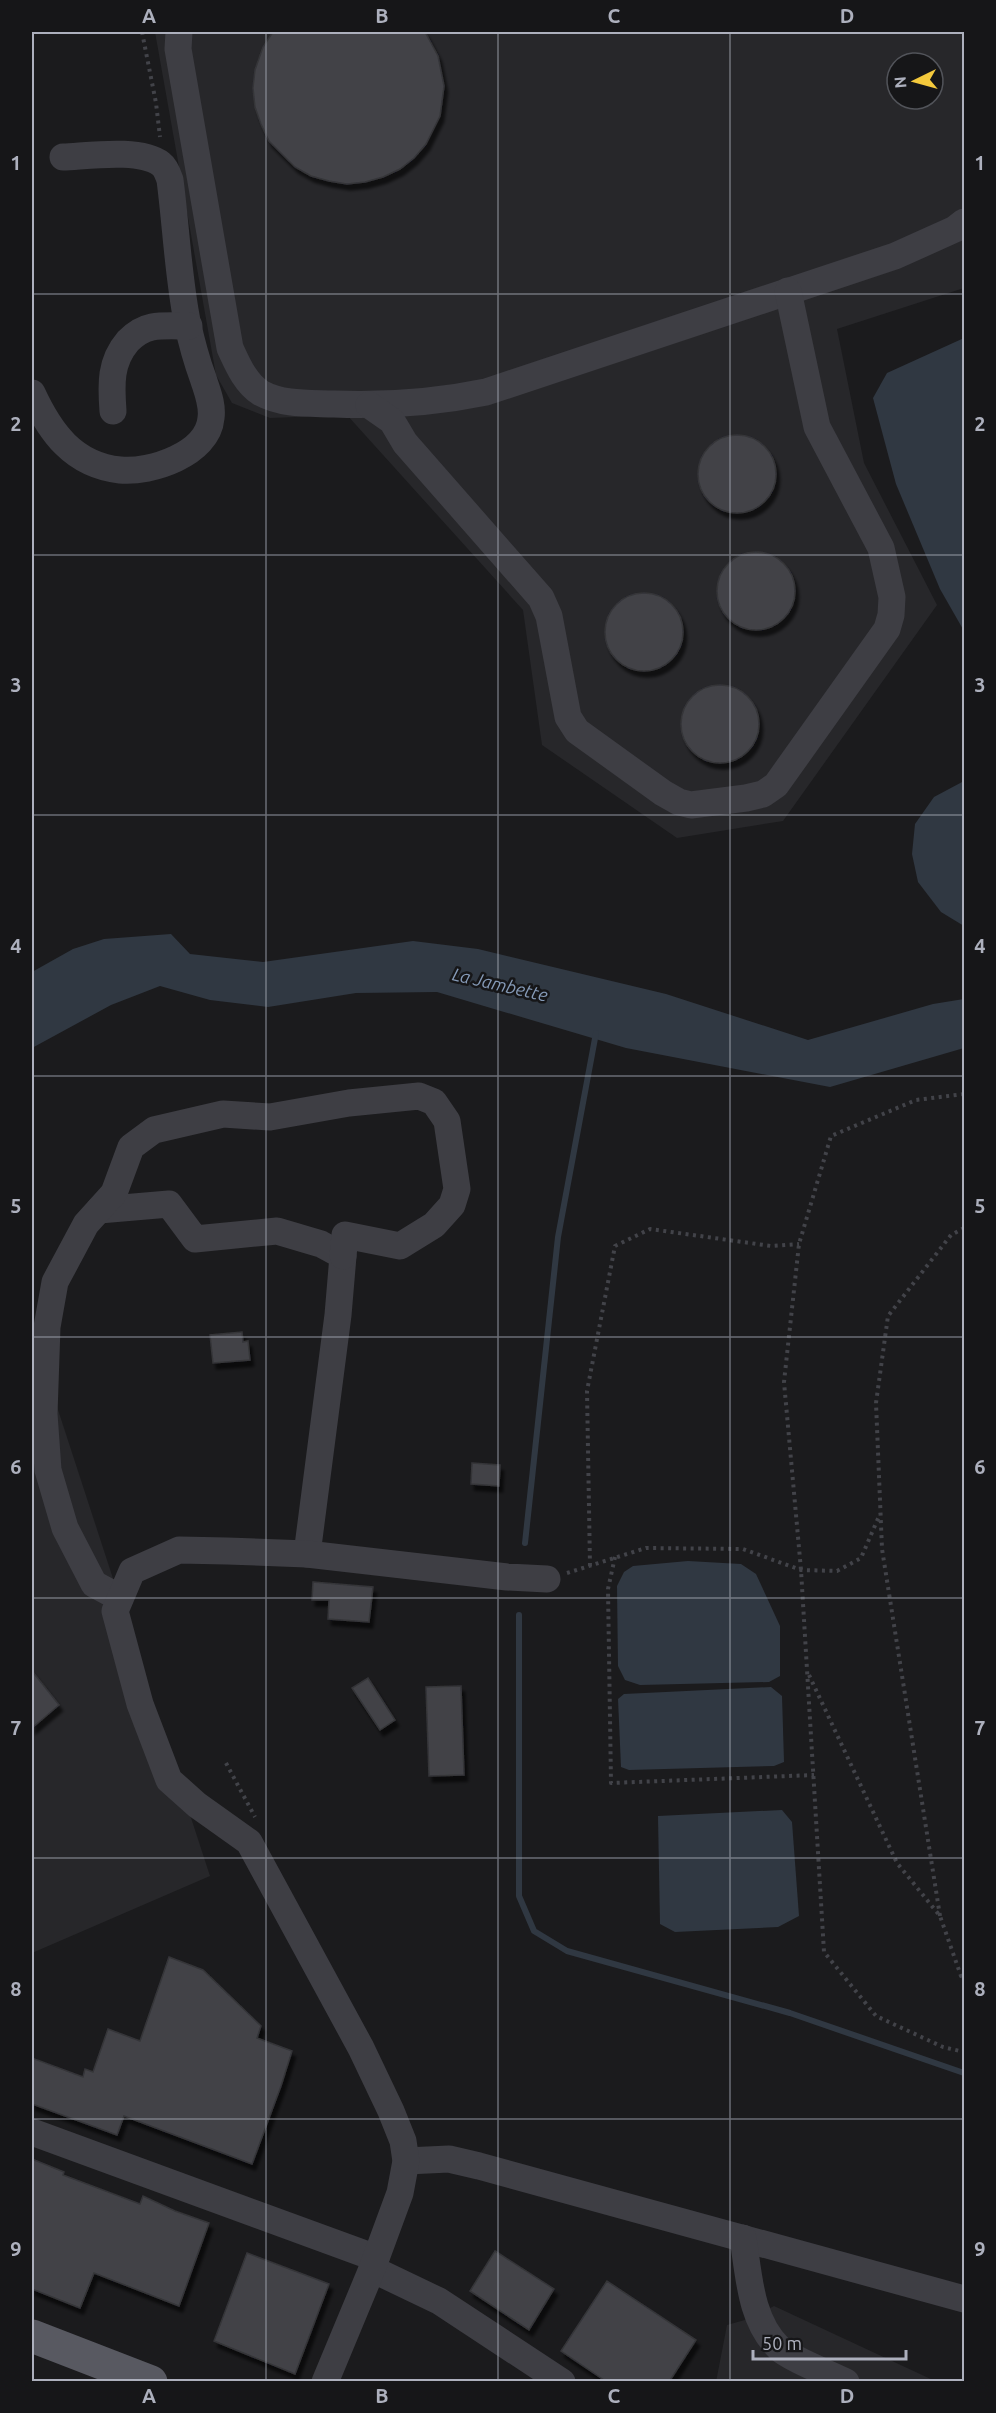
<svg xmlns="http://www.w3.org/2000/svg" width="996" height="2413" font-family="Ubuntu,sans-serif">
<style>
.built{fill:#27272a;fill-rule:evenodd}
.water{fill:#303842}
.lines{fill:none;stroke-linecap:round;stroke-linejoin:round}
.stream{stroke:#303842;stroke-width:6}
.building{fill:#424347;stroke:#353539;stroke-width:1.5;filter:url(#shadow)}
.path{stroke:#424349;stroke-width:4;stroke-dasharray:3 4.5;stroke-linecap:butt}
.minor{stroke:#3e3e44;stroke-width:27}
.major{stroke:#585961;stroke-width:33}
.grid{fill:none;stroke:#adb0bd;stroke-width:1.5;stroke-opacity:0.55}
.labels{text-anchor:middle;stroke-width:5;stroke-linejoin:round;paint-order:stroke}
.water-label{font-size:18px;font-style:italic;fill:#859ab7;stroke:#161618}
.neatline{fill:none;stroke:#adb0bd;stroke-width:2}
.grid-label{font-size:20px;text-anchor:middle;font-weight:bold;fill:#adb0bd}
</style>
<defs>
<filter id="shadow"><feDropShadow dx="3.5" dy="6" stdDeviation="1.5" flood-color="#0009"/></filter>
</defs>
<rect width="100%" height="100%" fill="#1b1b1d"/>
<g class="built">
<path d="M155 32H964V288L837 329 864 463 937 605 783 821 677 838 542 745 523 610 347 415 270 418 232 403 216 375ZM897 63H933V99H897Z"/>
<polygon points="32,1330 210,1876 32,1953"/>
<polygon points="774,2306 935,2381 716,2382 727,2325 752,2318"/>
</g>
<g class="water">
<polygon points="964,338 964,631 940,589 896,484 873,398 887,373"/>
<polygon points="964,781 964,926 941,912 918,882 912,854 915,824 934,797"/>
<polygon points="171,934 190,954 263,962 413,941 478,949 666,994 808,1040 933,1004 964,999 964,1048 830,1087 626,1048 437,992 356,993 268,1007 210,1000 160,986 111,1005 32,1048 32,972 73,949 104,939"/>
<polygon points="688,1561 741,1564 756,1574 780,1626 780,1676 769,1682 640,1685 625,1680 618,1666 617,1586 624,1572 633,1566"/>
<polygon points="771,1687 782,1696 784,1762 774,1766 629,1770 621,1767 618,1699 624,1694"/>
<polygon points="782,1810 792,1822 799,1916 778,1927 675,1932 660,1924 658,1816"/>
</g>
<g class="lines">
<g class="stream">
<polyline points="525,1543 558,1237 596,1033"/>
<polyline points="519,1615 519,1896 534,1931 567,1951 790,2013 964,2073"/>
</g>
</g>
<g class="building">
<polygon points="273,32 425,32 438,56 444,86 440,116 426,144 414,158 400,169 383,177 365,182 347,184 329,181 311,176 295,167 269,141 261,124 255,107 253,88 255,70 263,47"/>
<circle cx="737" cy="474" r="39"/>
<circle cx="756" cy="591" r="39"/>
<circle cx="644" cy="632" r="39"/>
<circle cx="720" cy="724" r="39"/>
<polygon points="242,1332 243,1342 248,1341 250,1360 213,1363 210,1335"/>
<polygon points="472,1463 500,1465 499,1486 471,1484"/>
<polygon points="313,1582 373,1587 369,1622 328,1619 329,1600 312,1600"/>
<polygon points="32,1671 59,1705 32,1728"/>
<polygon points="368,1678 395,1720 380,1730 352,1688"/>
<polygon points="461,1686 464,1775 429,1776 426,1687"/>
<polygon points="169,1957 203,1970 261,2026 257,2038 292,2051 281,2086 252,2164 124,2116 117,2135 32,2104 32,2058 83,2077 85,2069 93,2072 108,2029 140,2041"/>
<polygon points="32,2159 64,2172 63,2175 140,2204 143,2196 175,2211 209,2223 179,2306 94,2273 80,2308 32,2289"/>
<polygon points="495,2251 554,2289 529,2330 470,2291"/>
<polygon points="247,2253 329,2284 295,2374 214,2341"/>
<polygon points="607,2281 696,2340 669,2382 607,2382 561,2351"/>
</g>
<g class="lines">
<g class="path">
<polyline points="142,32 156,103 160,137"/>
<polyline points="964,1094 916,1100 831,1136 799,1244 784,1382 801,1570 824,1952 876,2016 943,2047 964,2052"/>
<polyline points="615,1557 608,1589 611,1783 814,1775"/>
<polyline points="590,1566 587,1391 615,1246 650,1229 771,1246 799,1244"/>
<polyline points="567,1573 646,1548 743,1549 801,1570 837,1571 861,1558 880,1514"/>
<polyline points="809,1675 897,1863 940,1916 961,1976 964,1977"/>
<polyline points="226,1763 255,1817"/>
<polyline points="940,1916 882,1549 876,1403 888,1316 951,1235 964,1228"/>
</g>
<g class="minor">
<path d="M179 32 178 49 230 348C237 363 245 383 261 393 283 405 309 403 334 404 387 406 433 403 486 392L895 256 955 229 964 222"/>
<path d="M32 393C50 432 73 465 120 470 151 473 208 454 211 418 213 404 207 391 203 378 196 359 191 340 187 321 178 275 176 226 170 180 168 174 165 167 161 164 140 148 88 156 63 157"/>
<polyline points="369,405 392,421 405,443 541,598 549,616 568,717 577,731 663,793 679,802 691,805 746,798 763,794 776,785 887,629 891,615 892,597 881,548 817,427 788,291"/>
<path d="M113 411C111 384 110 362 128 341 135 334 142 329 152 327 163 325 177 326 189 326"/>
<polyline points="99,1210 169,1204 195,1239 277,1231 321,1244 343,1256 338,1315 307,1554"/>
<polyline points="120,1598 94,1584 65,1528 48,1470 44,1414 47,1327 55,1282 86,1224 114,1193 131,1147 154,1130 223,1114 270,1117 349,1103 419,1096 434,1102 447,1121 457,1189 452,1205 434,1225 400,1246 345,1235 343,1256"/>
<polyline points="32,2132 376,2258"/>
<polyline points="406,2161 449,2159 479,2166 964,2299"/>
<path d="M743 2238C749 2275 750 2320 779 2348 789 2358 830 2374 846 2382"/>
<polyline points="372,2269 439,2301 562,2382"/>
<polyline points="325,2382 372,2269 400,2193 406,2161 403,2141 391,2111 361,2048 249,1842 197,1805 169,1780 140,1704 115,1611 132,1571 179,1550 227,1551 307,1554 507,1577 547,1579"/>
</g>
<polyline class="major" points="32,2336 151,2382"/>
</g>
<path class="grid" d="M266 32V2382M498 32V2382M730 32V2382M32 294H964M32 555H964M32 815H964M32 1076H964M32 1337H964M32 1598H964M32 1858H964M32 2119H964"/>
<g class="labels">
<g class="water-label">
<text transform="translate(500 985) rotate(13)" y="6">La Jambette</text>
</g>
</g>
<rect width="996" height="2413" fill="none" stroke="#161618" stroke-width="66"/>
<g transform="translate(915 81) rotate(265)"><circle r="28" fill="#161618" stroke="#52545a" stroke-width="1.5"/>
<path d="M0-4.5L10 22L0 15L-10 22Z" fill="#f4c93c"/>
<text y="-9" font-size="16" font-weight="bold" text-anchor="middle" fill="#adb0bd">N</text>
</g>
<path d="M753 2350v9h153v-9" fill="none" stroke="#adb0bd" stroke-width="3"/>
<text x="762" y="2350" font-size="18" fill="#adb0bd" stroke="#161618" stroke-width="4.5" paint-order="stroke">50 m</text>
<rect x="33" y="33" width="930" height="2347" class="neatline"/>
<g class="grid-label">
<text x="149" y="23">A</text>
<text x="382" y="23">B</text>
<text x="614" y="23">C</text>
<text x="847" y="23">D</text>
<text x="16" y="170">1</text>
<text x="980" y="170">1</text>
<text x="16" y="431">2</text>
<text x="980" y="431">2</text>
<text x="16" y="692">3</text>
<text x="980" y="692">3</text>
<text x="16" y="953">4</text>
<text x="980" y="953">4</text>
<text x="16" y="1213">5</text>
<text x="980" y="1213">5</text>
<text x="16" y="1474">6</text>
<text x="980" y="1474">6</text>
<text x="16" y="1735">7</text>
<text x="980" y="1735">7</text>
<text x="16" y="1996">8</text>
<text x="980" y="1996">8</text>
<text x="16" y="2256">9</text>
<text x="980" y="2256">9</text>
<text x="149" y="2403">A</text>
<text x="382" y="2403">B</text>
<text x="614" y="2403">C</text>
<text x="847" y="2403">D</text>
</g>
</svg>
